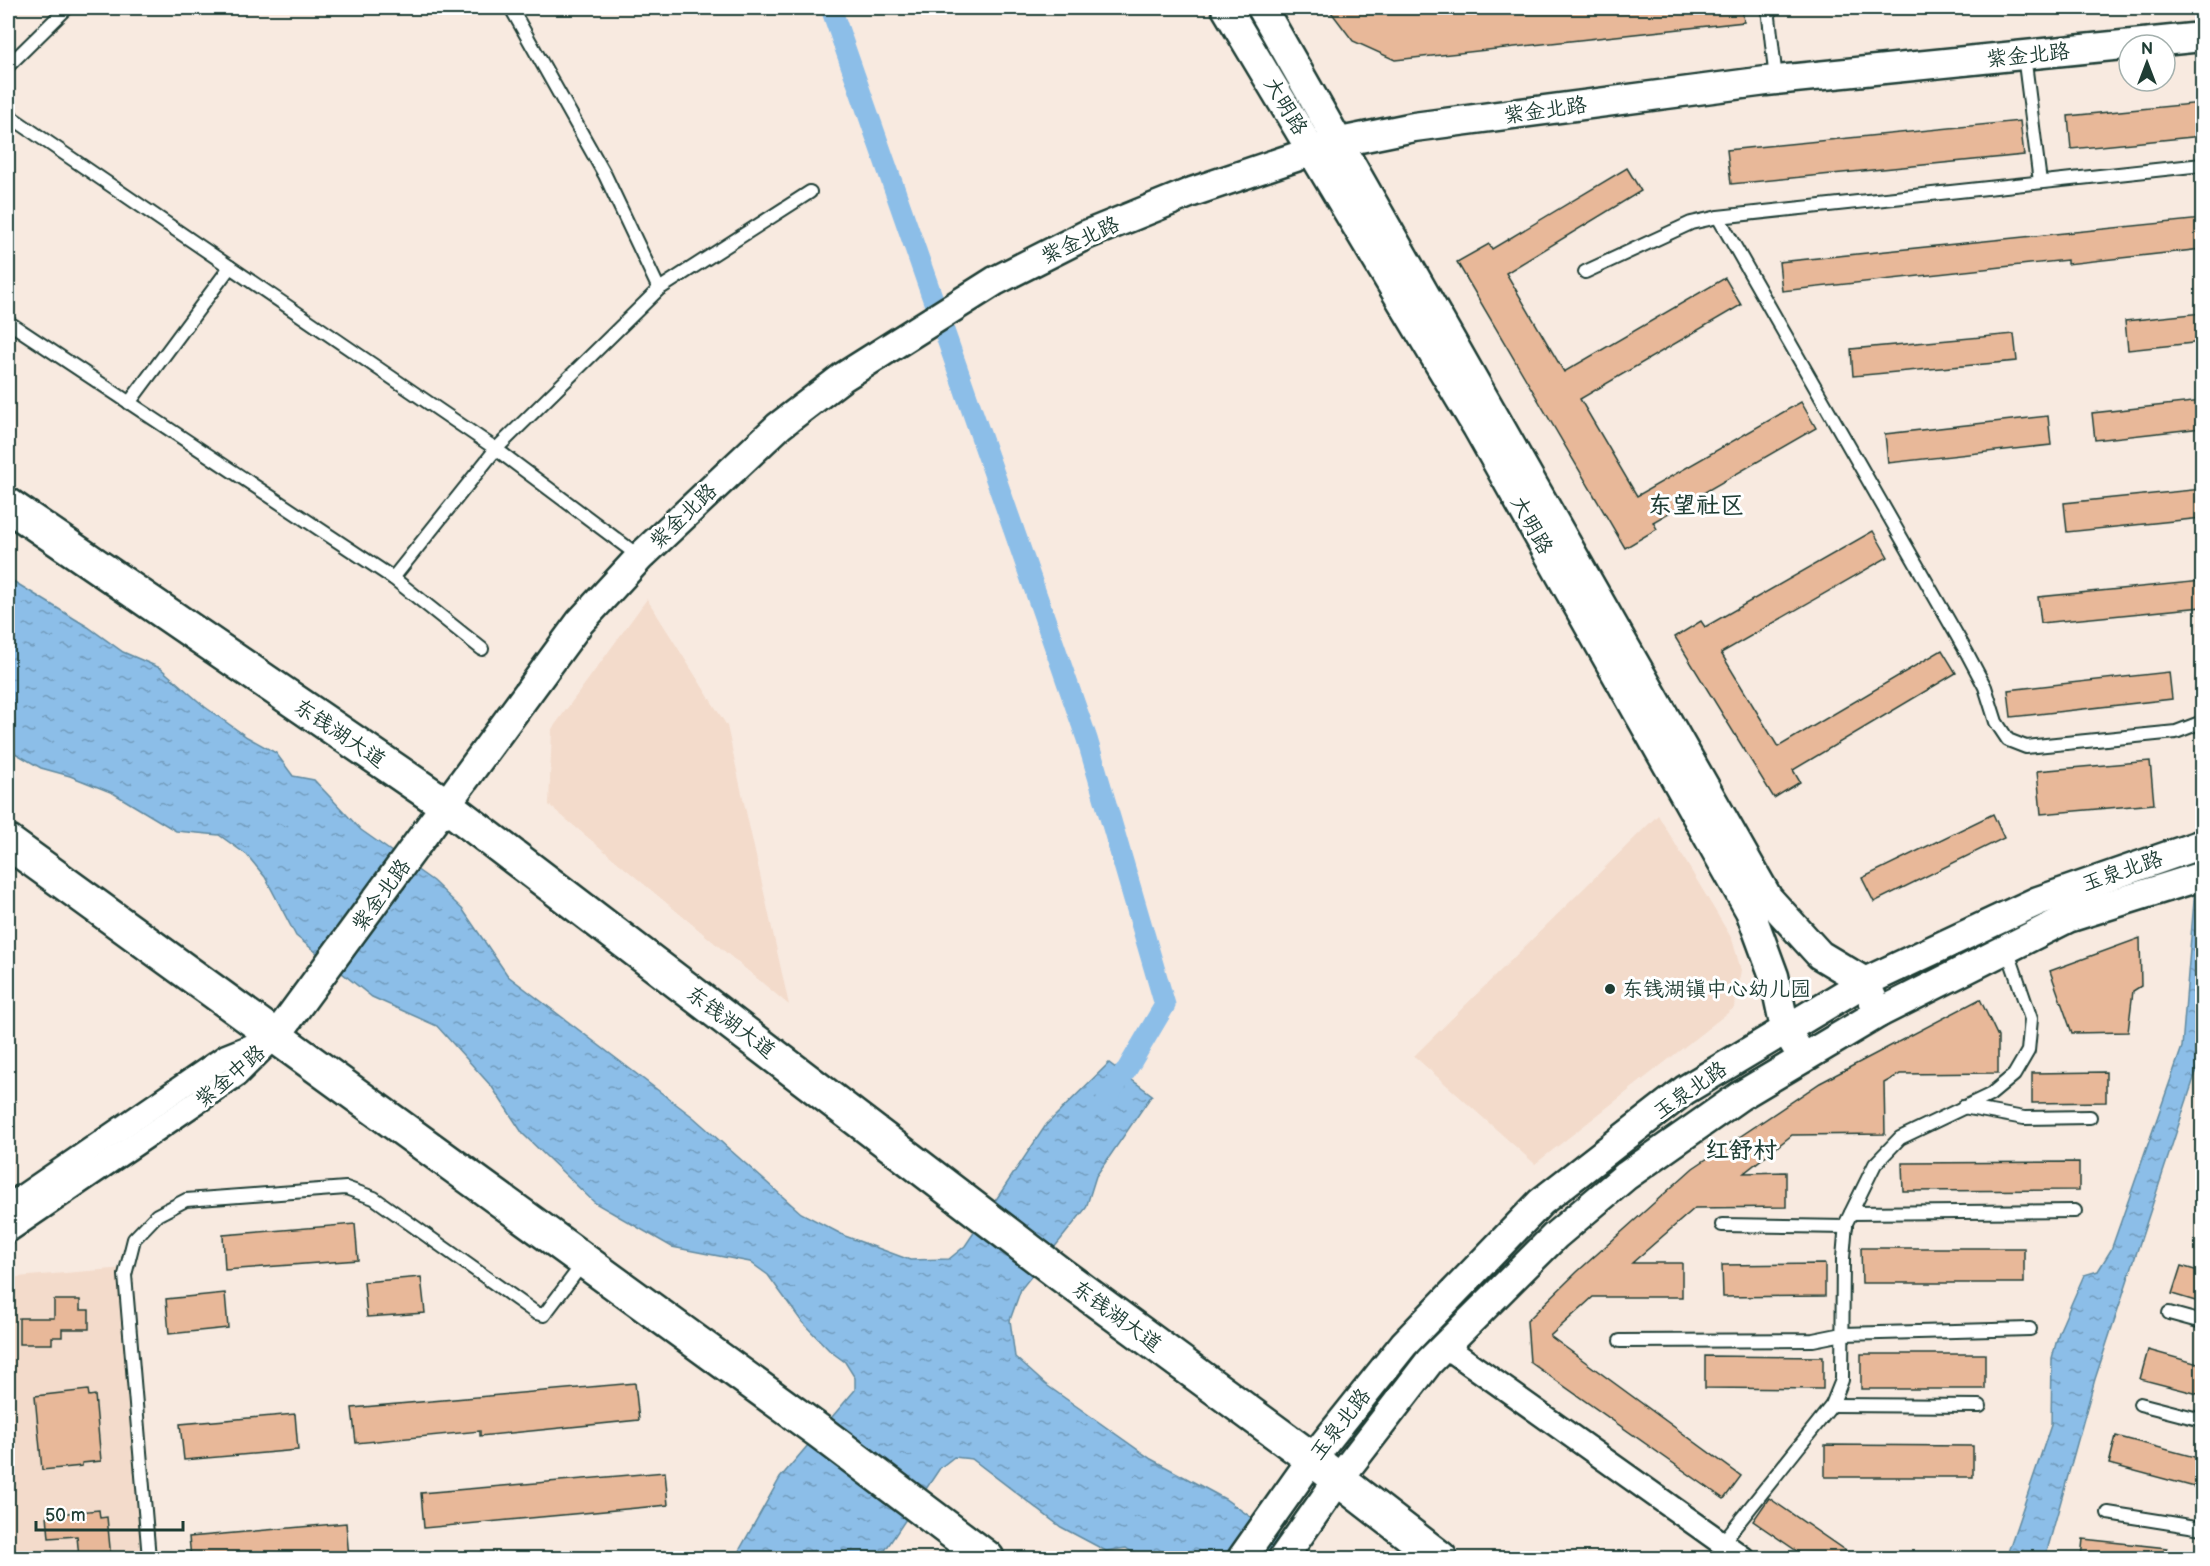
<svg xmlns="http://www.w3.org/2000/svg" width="2210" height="1566" font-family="'Balsamiq Sans','LXGW WenKai TC',sans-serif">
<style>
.built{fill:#f3dbcb}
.water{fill:url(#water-ripples);stroke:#608aa0;stroke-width:1.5}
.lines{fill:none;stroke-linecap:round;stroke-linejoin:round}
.canal{stroke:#8cbee8;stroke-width:21}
.building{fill:#e8b899;stroke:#1f3d34;stroke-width:1.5}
.service-casing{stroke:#1f3d34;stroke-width:16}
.minor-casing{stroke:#1f3d34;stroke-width:27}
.tertiary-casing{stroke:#1f3d34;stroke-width:33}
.secondary-casing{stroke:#1f3d34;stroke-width:38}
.service{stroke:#fff;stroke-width:12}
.minor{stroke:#fff;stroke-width:22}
.tertiary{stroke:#fff;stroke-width:28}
.secondary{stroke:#fff;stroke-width:33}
.poi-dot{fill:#1f3d34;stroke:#fff;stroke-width:2}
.labels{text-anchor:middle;stroke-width:6;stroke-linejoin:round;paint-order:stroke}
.street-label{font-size:21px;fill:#1f3d34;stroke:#fff}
.poi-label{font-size:21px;fill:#1f3d34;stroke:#fff;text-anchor:start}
.quarter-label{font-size:24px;font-weight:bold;fill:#1f3d34;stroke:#fff}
</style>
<defs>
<pattern id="water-ripples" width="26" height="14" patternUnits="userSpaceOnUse" patternTransform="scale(1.5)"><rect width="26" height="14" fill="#8cbee8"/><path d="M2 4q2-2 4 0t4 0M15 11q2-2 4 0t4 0" fill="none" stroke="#729cbd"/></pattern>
</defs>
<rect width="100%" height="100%" fill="#f8eae0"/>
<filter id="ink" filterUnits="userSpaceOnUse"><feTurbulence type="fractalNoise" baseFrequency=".0167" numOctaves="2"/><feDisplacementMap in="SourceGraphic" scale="12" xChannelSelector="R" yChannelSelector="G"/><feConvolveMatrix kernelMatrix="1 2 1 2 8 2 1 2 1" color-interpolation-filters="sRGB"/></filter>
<g filter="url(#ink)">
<g class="built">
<polygon points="647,599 727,726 789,1005 549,805 552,729"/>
<polygon points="1658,815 1732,939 1741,970 1734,1008 1535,1164 1414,1056"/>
<polygon points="125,1268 151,1558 8,1558 8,1283 17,1277"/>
</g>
<g class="water">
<polygon points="8,578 88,627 123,652 160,668 205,707 247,737 276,753 293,776 314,780 361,830 433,881 463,910 508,976 693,1117 801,1213 845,1236 910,1260 949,1259 965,1246 1046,1125 1109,1063 1152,1095 1096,1176 1086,1208 1021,1289 1010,1320 1015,1357 1045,1384 1151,1459 1225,1499 1309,1558 1141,1558 1126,1548 1106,1551 1061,1527 972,1459 954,1457 940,1468 880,1558 735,1558 780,1478 855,1390 855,1378 845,1362 830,1351 802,1322 768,1275 750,1262 672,1247 595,1203 523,1134 492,1087 437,1026 372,997 296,936 265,877 247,855 219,835 176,831 113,793 70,776 41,768 8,749"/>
<polygon points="2202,803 2202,1054 2095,1379 2045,1558 2006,1558 2051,1425 2052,1358 2059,1332 2084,1275 2098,1271 2111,1250 2182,1047"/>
</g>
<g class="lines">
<polyline class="canal" points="831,8 1087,739 1165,1005 1126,1071 1107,1096"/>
</g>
<g class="building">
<polygon points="1328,8 1394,8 1407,13 1464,8 1742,8 1744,22 1395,60 1353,41"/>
<polygon points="2202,103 2202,136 2071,149 2068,116"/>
<polygon points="2020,121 2024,155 1731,184 1727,150"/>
<polygon points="1627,168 1641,191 1506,273 1564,372 1725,278 1741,305 1580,399 1637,496 1801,402 1816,428 1653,522 1657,529 1625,548 1457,262 1489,244 1492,249"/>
<polygon points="2202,219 2202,249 2067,264 2067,260 1782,291 1779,262"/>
<polygon points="2202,313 2202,342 2128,350 2125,321"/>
<polygon points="2014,334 2017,361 1853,376 1851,349"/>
<polygon points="2202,401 2202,428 2095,440 2092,413"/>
<polygon points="2048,416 2051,445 1888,463 1885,434"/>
<polygon points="2202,489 2202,518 2067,532 2064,503"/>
<polygon points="1873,531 1888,557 1721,653 1778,747 1942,650 1956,673 1793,770 1800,782 1774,798 1675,637 1701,621 1705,627"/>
<polygon points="2202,581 2202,607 2041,623 2038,597"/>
<polygon points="2169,672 2172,699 2011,717 2008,690"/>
<polygon points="2150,761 2154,804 2041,814 2037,771"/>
<polygon points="1993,814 2004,838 1874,902 1862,878"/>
<polygon points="2140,938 2141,986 2133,991 2128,1032 2072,1033 2050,971"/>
<polygon points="1980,999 1998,1037 1998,1073 1900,1074 1884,1083 1885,1134 1792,1135 1744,1173 1786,1172 1786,1207 1695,1208 1632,1263 1682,1263 1682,1297 1593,1297 1550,1336 1741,1476 1724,1499 1530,1362 1527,1321 1577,1272 1693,1168 1820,1083"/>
<polygon points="2106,1072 2106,1102 2032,1103 2032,1073"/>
<polygon points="2079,1162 2079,1190 1903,1191 1902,1163"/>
<polygon points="355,1224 358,1260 225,1270 223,1235"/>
<polygon points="1861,1248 2024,1248 2024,1283 1862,1283"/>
<polygon points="1825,1264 1825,1296 1723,1297 1722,1265"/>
<polygon points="2181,1266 2202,1272 2202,1303 2172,1294"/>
<polygon points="421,1277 425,1313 367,1317 364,1282"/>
<polygon points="225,1293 228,1328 169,1334 166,1299"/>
<polygon points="54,1300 80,1300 80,1310 89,1310 89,1329 62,1329 62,1337 52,1337 52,1344 19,1344 19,1318 54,1318"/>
<polygon points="2148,1350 2202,1365 2202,1395 2140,1379"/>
<rect x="1861" y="1354" width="124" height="35"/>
<polygon points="1705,1356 1823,1357 1823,1389 1705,1388"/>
<polygon points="635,1383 639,1420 480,1436 480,1431 356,1443 352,1408"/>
<polygon points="88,1390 89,1396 95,1395 101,1461 82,1463 82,1466 42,1470 35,1396"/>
<polygon points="295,1414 298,1450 184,1460 180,1424"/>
<polygon points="2116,1436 2202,1459 2202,1489 2109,1464"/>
<polygon points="1825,1445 1973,1446 1973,1477 1825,1477"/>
<polygon points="665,1472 668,1505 424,1528 421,1493"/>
<polygon points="1769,1498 1856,1558 1807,1558 1753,1521"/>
<polygon points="99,1510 100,1518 107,1517 111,1558 79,1558 77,1536 49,1538 47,1515"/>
<polygon points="346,1523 349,1558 191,1558 189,1537"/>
<polygon points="2083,1539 2167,1548 2166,1558 2081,1558"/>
</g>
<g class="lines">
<defs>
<g id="service">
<polyline points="511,8 605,175 659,289"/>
<polyline points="1768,8 1776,80"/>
<polyline points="2024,55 2040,182"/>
<polyline points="8,66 67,8"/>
<polyline points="8,115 496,449 640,557"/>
<polyline points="1718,217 1967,653 1985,687 1996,722 2008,740 2026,747 2176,732 2202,722"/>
<polyline points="1585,272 1691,223 1718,217 2202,165"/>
<polyline points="8,322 393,578 482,649"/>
<polyline points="129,403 230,267"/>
<polyline points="393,578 496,449 659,289 810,192"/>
<polyline points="1963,1107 2024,1118 2090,1117"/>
<polyline points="1851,1213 2075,1211"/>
<polyline points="1722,1225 1846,1227"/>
<polyline points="2169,1313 2202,1322"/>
<polyline points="1620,1341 1813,1340 1843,1334 2030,1329"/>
<polyline points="2140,1404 2202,1420"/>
<polyline points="1832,1405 1980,1406"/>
<polyline points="2108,1513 2202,1528"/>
<polyline points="1722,1543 1832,1405 1842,1380 1843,1258 1846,1223 1875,1164 1900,1138 1990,1095 2014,1075 2028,1051 2031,1019 2007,949"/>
<polyline points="149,1558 125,1275 134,1239 157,1215 186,1200 346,1188 374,1198 536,1313 544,1315 584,1262"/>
</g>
<g id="minor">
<polyline points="8,1206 226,1056 266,1040"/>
<polyline points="8,1231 237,1075 276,1036"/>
<polyline points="1445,1346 1743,1558"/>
</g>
<g id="tertiary">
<polyline points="1226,8 1477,427 1750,911 1774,976 1785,1028 1803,1058"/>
<polyline points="1262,8 1768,898 1820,955 1865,982 1879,1013"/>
<polyline points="276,1036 580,622 640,557 779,426 843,377 995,281 1086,235 1192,192 1340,142 1414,127 1766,81 2202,37"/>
<polyline points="1242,1558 1312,1459 1404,1344 1541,1202 1685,1090 1865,982 2038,901 2202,844"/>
<polyline points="1283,1558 1338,1480 1429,1362 1555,1236 1626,1176 1740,1096 1879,1013 2068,918 2202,876"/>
</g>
<g id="secondary">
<polyline points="8,505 446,805 1060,1274 1312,1459 1440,1558"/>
<polyline points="8,842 820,1432 987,1558"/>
</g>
</defs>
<use href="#service" class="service-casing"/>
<use href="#minor" class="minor-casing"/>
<use href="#tertiary" class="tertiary-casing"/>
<use href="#secondary" class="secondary-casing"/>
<use href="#service" class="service"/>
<use href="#minor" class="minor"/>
<use href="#tertiary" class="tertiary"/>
<use href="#secondary" class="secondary"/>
</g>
</g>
<circle class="poi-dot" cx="1610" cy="989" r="6"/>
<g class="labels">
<g class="street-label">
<text transform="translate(2028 55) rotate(-6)" y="7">紫金北路</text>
<text transform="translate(1286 106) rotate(59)" y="7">大明路</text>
<text transform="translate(1545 110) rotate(-8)" y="7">紫金北路</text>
<text transform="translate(1080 240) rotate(-25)" y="7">紫金北路</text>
<text transform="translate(683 516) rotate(-44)" y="7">紫金北路</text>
<text transform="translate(1532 525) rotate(61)" y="7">大明路</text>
<text transform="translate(340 733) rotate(34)" y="7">东钱湖大道</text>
<text transform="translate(2122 871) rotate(-19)" y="7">玉泉北路</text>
<text transform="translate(381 895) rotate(-54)" y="7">紫金北路</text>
<text transform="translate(731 1022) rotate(37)" y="7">东钱湖大道</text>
<text transform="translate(230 1076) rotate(-40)" y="7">紫金中路</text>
<text transform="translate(1690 1090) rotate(-35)" y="7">玉泉北路</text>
<text transform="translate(1117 1316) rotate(36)" y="7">东钱湖大道</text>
<text transform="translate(1340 1424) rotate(-52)" y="7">玉泉北路</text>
</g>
<g class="poi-label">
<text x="1622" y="996">东钱湖镇中心幼儿园</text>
</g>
<g class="quarter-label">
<text x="1696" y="513">东望社区</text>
<text x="1741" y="1158">红舒村</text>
</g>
</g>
<rect width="2210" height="1566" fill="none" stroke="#fff" stroke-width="30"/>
<rect x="15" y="15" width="2180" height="1536" fill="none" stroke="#1f3d34" stroke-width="2" filter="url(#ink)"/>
<g transform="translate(2147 63)"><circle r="28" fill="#ffffff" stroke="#a5b1ae" stroke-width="1.5"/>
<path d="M0-4.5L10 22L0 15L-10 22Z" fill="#1f3d34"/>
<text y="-9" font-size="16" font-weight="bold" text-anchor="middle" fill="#1f3d34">N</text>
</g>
<path d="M36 1521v9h147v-9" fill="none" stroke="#1f3d34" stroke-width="3"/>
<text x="45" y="1521" font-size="18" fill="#1f3d34" stroke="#ffffff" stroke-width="4.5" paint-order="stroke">50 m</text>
</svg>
